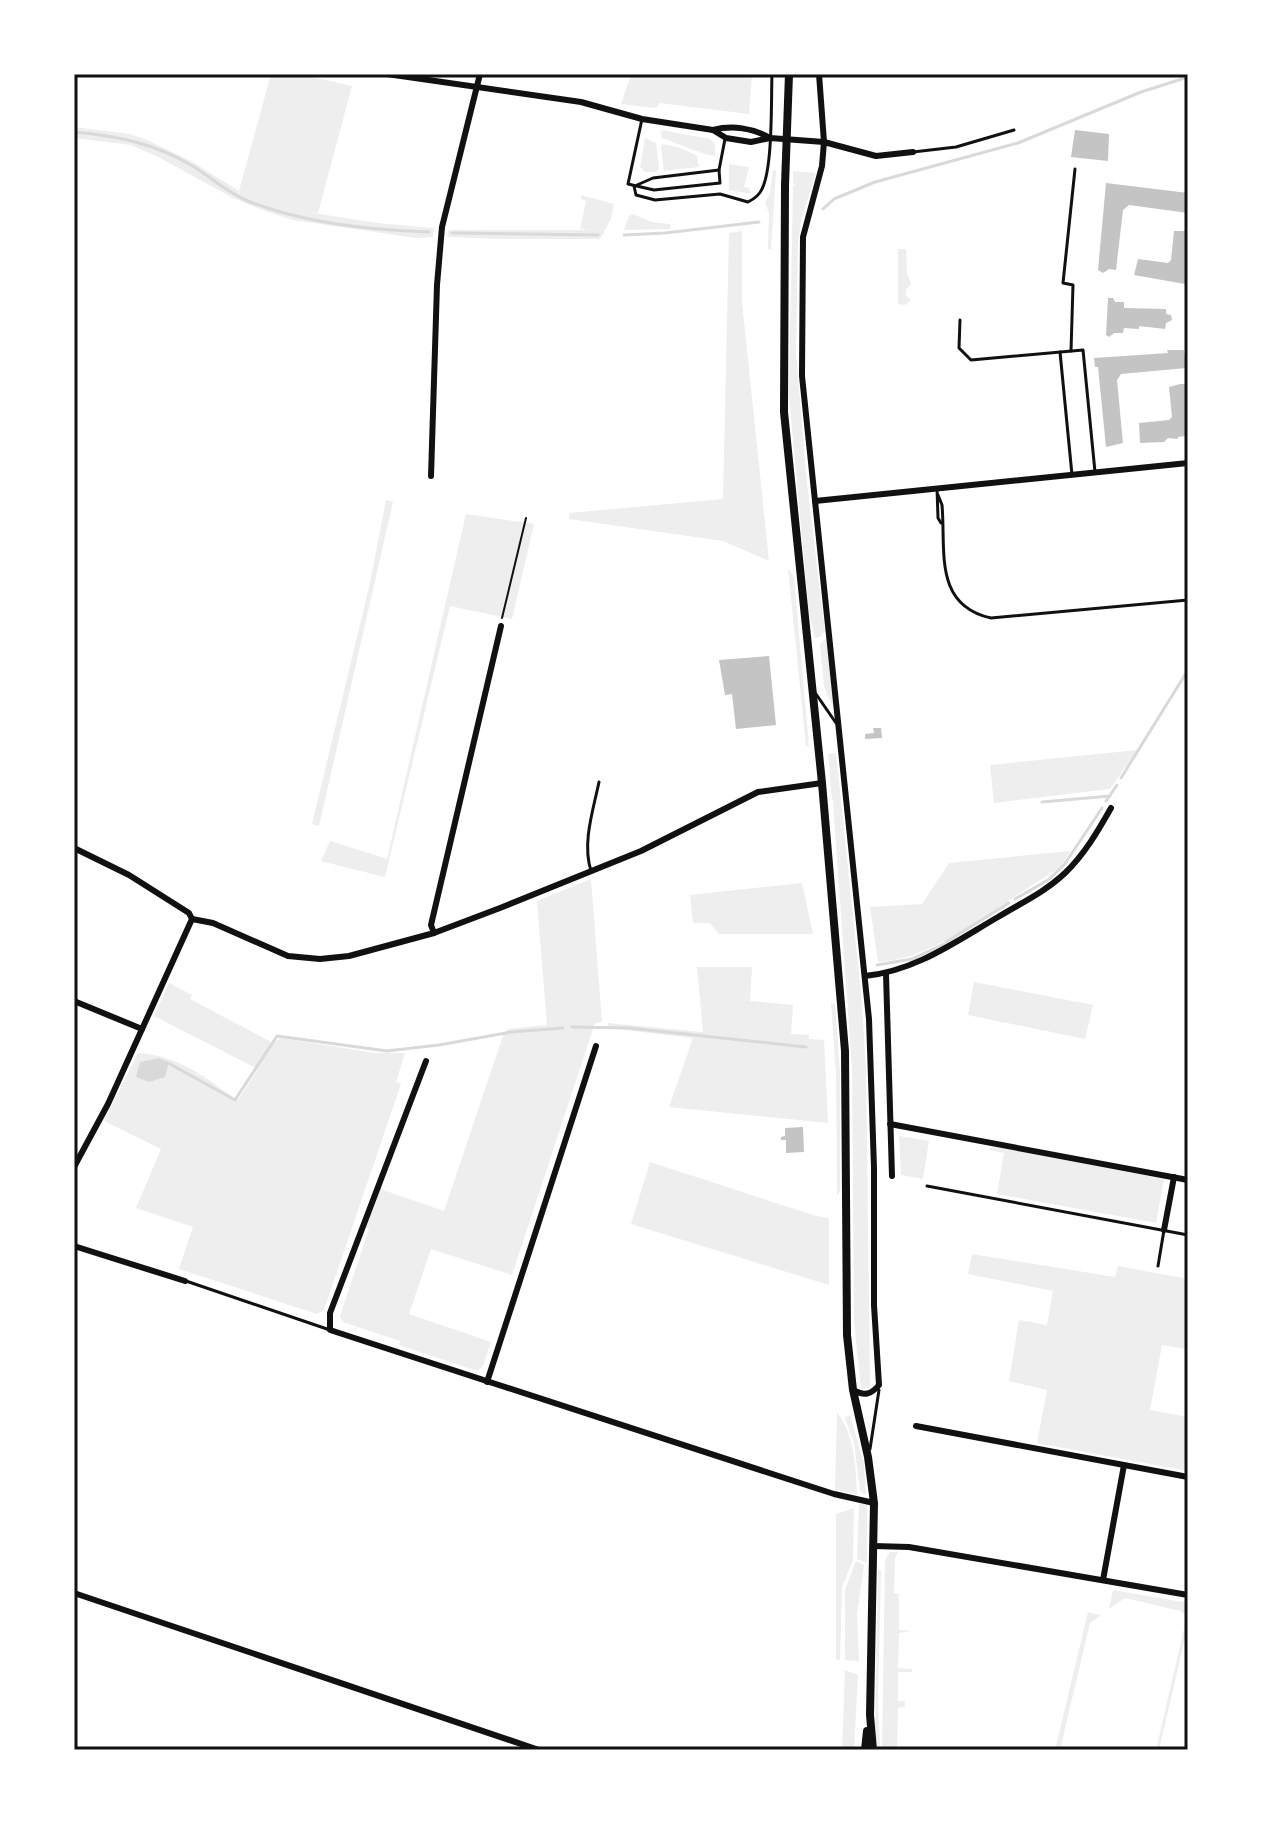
<svg xmlns="http://www.w3.org/2000/svg" width="1262" height="1824" font-family="Lato,sans-serif">
<style>
.green{fill:#eee}
.water{fill:#d9d9d9}
.lines{fill:none;stroke-linecap:round;stroke-linejoin:round}
.stream{stroke:#d9d9d9;stroke-width:3}
.building{fill:#c4c4c4}
.path{stroke:#111;stroke-width:2}
.service{stroke:#111;stroke-width:3}
.minor{stroke:#111;stroke-width:6}
.secondary{stroke:#111;stroke-width:8}
.neatline{fill:none;stroke:#111;stroke-width:3}
</style>
<rect width="100%" height="100%" fill="#fff"/>
<g class="green">
<polygon points="271,74 299,74 352,86 318,213 307,212 377,223 434,228 433,237 416,238 293,220 268,212 233,198 162,159 131,145 74,138 74,127 130,134 147,140 191,161 239,191"/>
<polygon points="631,74 752,74 749,114 659,103 657,107 653,108 621,104"/>
<path d="M661 130 710 139 715 144V156C697 153 680 144 662 138Z"/>
<polygon points="645,138 656,143 659,169 656,172 645,172 640,167"/>
<polygon points="663,144 681,148 697,156 699,167 664,171 661,146"/>
<polygon points="729,164 749,167 744,187 749,188 751,194 729,190"/>
<polygon points="776,170 771,250 768,249 769,213 765,203 770,193 773,171"/>
<polygon points="793,171 816,173 801,221 798,243 796,354 807,484 825,631 820,637 815,638 809,613 789,395 793,186 796,186 793,183"/>
<polygon points="581,195 614,204 611,219 600,239 504,239 447,237 448,230 590,230 580,229 586,201 581,199"/>
<polygon points="633,214 651,222 670,224 670,229 624,230 629,216"/>
<polygon points="742,231 742,302 769,561 723,541 569,519 569,513 723,499 729,233"/>
<polygon points="898,249 906,249 907,273 911,284 906,290 906,296 911,300 905,305 898,304"/>
<polygon points="386,500 393,502 319,826 312,824 370,583"/>
<polygon points="466,514 534,524 512,619 450,606 385,877 321,861 330,841 387,859"/>
<polygon points="788,568 794,577 809,746 806,746"/>
<polygon points="826,638 834,709 824,687 820,644"/>
<polygon points="1137,750 1110,789 994,803 990,765"/>
<polygon points="836,753 861,993 866,1068 870,1379 870,1388 861,1389 854,1321 852,1068 833,803 835,802 832,800 828,754"/>
<path d="M1070 851 1062 866 1008 901 1009 903C968 927 926 959 878 962L870 907 922 904 949 863Z"/>
<polygon points="591,879 602,1022 595,1023 512,1275 431,1249 409,1314 491,1342 483,1366 477,1371 399,1345 400,1341 343,1322 340,1316 369,1229 365,1227 380,1189 444,1211 503,1036 508,1029 547,1025 537,901"/>
<polygon points="802,883 813,934 719,934 710,923 693,923 690,895"/>
<polygon points="697,967 752,967 750,1001 793,1005 791,1034 809,1035 809,1039 824,1040 828,1123 669,1107 693,1038 607,1028 608,1023 703,1032"/>
<polygon points="974,982 1093,1005 1085,1039 968,1015"/>
<path d="M169 983 192 995 190 999 273 1043 281 1038 375 1053H405L396 1082 401 1084 324 1310 317 1314 179 1269 193 1227 136 1208 161 1149 104 1121 138 1053C181 1056 203 1077 238 1100L258 1069 154 1016Z"/>
<polygon points="831,1003 835,1004 840,1073 840,1192 837,1195 836,1073"/>
<polygon points="899,1136 929,1141 923,1179 901,1175"/>
<polygon points="992,1146 1164,1179 1156,1223 997,1194 1004,1153 989,1150"/>
<polygon points="650,1162 816,1216 829,1218 829,1285 631,1224"/>
<polygon points="972,1254 1115,1277 1118,1266 1188,1279 1188,1349 1162,1345 1150,1410 1188,1417 1188,1471 1037,1443 1047,1390 1009,1381 1019,1320 1047,1325 1053,1291 968,1274"/>
<path d="M837 1413C855 1434 856 1469 857 1495L835 1489Z"/>
<polygon points="846,1415 847,1417 850,1415 864,1464 866,1495 860,1491 854,1443 845,1418"/>
<polygon points="859,1503 867,1504 867,1563 857,1559"/>
<polygon points="854,1508 853,1560 842,1587 840,1660 836,1659 836,1514"/>
<polygon points="890,1552 898,1552 895,1558 894,1593 899,1594 899,1630 912,1631 899,1633 898,1668 912,1669 912,1672 898,1672 898,1701 905,1701 905,1707 898,1708 897,1750 882,1750 885,1560"/>
<polygon points="856,1561 864,1565 857,1614 859,1661 845,1660 845,1590"/>
<polygon points="878,1570 881,1570 878,1697 880,1750 877,1750 875,1724"/>
<polygon points="1113,1590 1188,1603 1188,1625 1159,1750 1156,1750 1187,1616 1180,1611 1125,1598 1109,1609"/>
<polygon points="1088,1612 1101,1615 1090,1623 1060,1750 1055,1750"/>
<polygon points="845,1670 858,1675 854,1750 842,1750"/>
</g>
<polygon class="water" points="159,1058 169,1062 165,1077 149,1082 136,1077 140,1062"/>
<g class="lines">
<g class="stream">
<path d="M74 132C117 136 153 143 191 165 211 177 226 192 248 201 303 223 369 230 429 232"/>
<polyline points="823,209 834,199 875,182 1018,143 1141,92 1188,77"/>
<polyline points="452,233 598,235"/>
<polyline points="624,235 665,233 759,222"/>
<polyline points="1121,778 1188,670"/>
<polyline points="1106,801 1117,785"/>
<polyline points="1042,802 1110,796"/>
<polyline points="1015,899 1048,880 1064,865 1102,808"/>
<polyline points="946,942 1009,903"/>
<polyline points="877,965 912,959 944,944"/>
<polyline points="572,1027 629,1028 806,1047"/>
<polyline points="170,1064 235,1100 277,1036 387,1051 439,1045 511,1032 563,1028"/>
</g>
</g>
<g class="building">
<polygon points="1075,130 1109,134 1108,161 1071,157"/>
<polygon points="1106,183 1188,193 1188,213 1129,205 1123,210 1116,270 1109,269 1103,273 1098,270"/>
<polygon points="1174,231 1188,231 1187,281 1185,284 1134,275 1138,259 1168,263 1171,260"/>
<polygon points="1108,298 1113,298 1115,302 1124,302 1124,308 1166,309 1166,314 1171,315 1172,320 1166,323 1165,329 1139,326 1139,329 1124,328 1123,333 1114,333 1109,337 1106,335"/>
<polygon points="1167,350 1184,350 1186,368 1121,374 1117,380 1123,443 1106,447 1098,367 1095,367 1094,358 1168,353"/>
<polygon points="1180,384 1186,384 1188,439 1185,436 1178,437 1178,439 1168,438 1164,442 1140,443 1139,423 1169,420 1172,417 1169,387"/>
<polygon points="769,656 776,725 736,729 732,694 725,695 719,660"/>
<polygon points="873,728 881,728 882,738 865,739 865,734 874,733"/>
<polygon points="803,1127 804,1152 786,1153 786,1140 781,1140 781,1137 785,1136 785,1128"/>
</g>
<g class="lines">
<polyline class="path" points="502,618 526,518"/>
<g class="service">
<polyline points="642,119 628,184 654,190 720,183 719,170 725,139"/>
<polyline points="913,152 956,147 1014,130"/>
<polyline points="637,185 653,178 719,170"/>
<path d="M634 186 636 195 655 200 720 194 748 202C754 199 759 196 762 189 773 167 771 101 772 74"/>
<polyline points="960,320 959,348 971,360 1083,350 1095,472"/>
<polyline points="1071,351 1073,285 1063,283 1075,169"/>
<polyline points="1060,352 1072,475"/>
<polyline points="937,488 938,518 941,523"/>
<path d="M938 495 942 505C946 550 933 605 991 618L1188 600"/>
<polyline points="816,694 836,723"/>
<path d="M591 871C582 843 593 811 599 782"/>
<polyline points="927,1186 1188,1235"/>
<polyline points="1158,1266 1164,1230"/>
<polyline points="186,1281 330,1330"/>
<polyline points="870,1449 879,1390"/>
</g>
<g class="minor">
<polyline points="387,74 581,102 642,119 713,130 726,138 751,142 770,138 824,142 876,156 913,152"/>
<path d="M819 74 824 142 822 166 803 237 802 376 869 1019 874 1168V1305L879 1385C871 1395 864 1396 853 1390"/>
<path d="M713 130C732 125 753 128 770 138"/>
<polyline points="431,476 437,285 442,227 480,74"/>
<polyline points="815,501 1188,463"/>
<polyline points="74,848 129,875 189,913 192,919"/>
<polyline points="192,919 213,923 288,956 320,959 349,956 434,933 500,908 641,851 758,792 822,783"/>
<polyline points="434,933 431,925 501,626"/>
<polyline points="886,974 892,1176"/>
<path d="M865 976C915 971 955 942 998 917 1021 903 1045 892 1065 873 1084 855 1098 831 1111 808"/>
<polyline points="74,1001 142,1029"/>
<polyline points="426,1061 330,1313 330,1330 834,1494 874,1503"/>
<polyline points="890,1124 1188,1180"/>
<polyline points="74,1167 108,1104 192,919"/>
<polyline points="1164,1230 1174,1177"/>
<polyline points="74,1246 185,1281"/>
<polyline points="487,1382 596,1046"/>
<polyline points="916,1426 1188,1477"/>
<polyline points="874,1546 909,1547 1188,1595"/>
<polyline points="1103,1580 1124,1465"/>
<polyline points="74,1593 539,1750"/>
</g>
<g class="secondary">
<polyline points="789,74 785,185 784,412 822,783 845,1051 847,1335 853,1390 868,1457 874,1503 870,1715 873,1750"/>
<polyline points="865,1750 867,1731"/>
</g>
</g>
<rect width="1262" height="1824" fill="none" stroke="#ffffff" stroke-width="152"/>
<rect x="76" y="76" width="1110" height="1672" class="neatline"/>
</svg>
